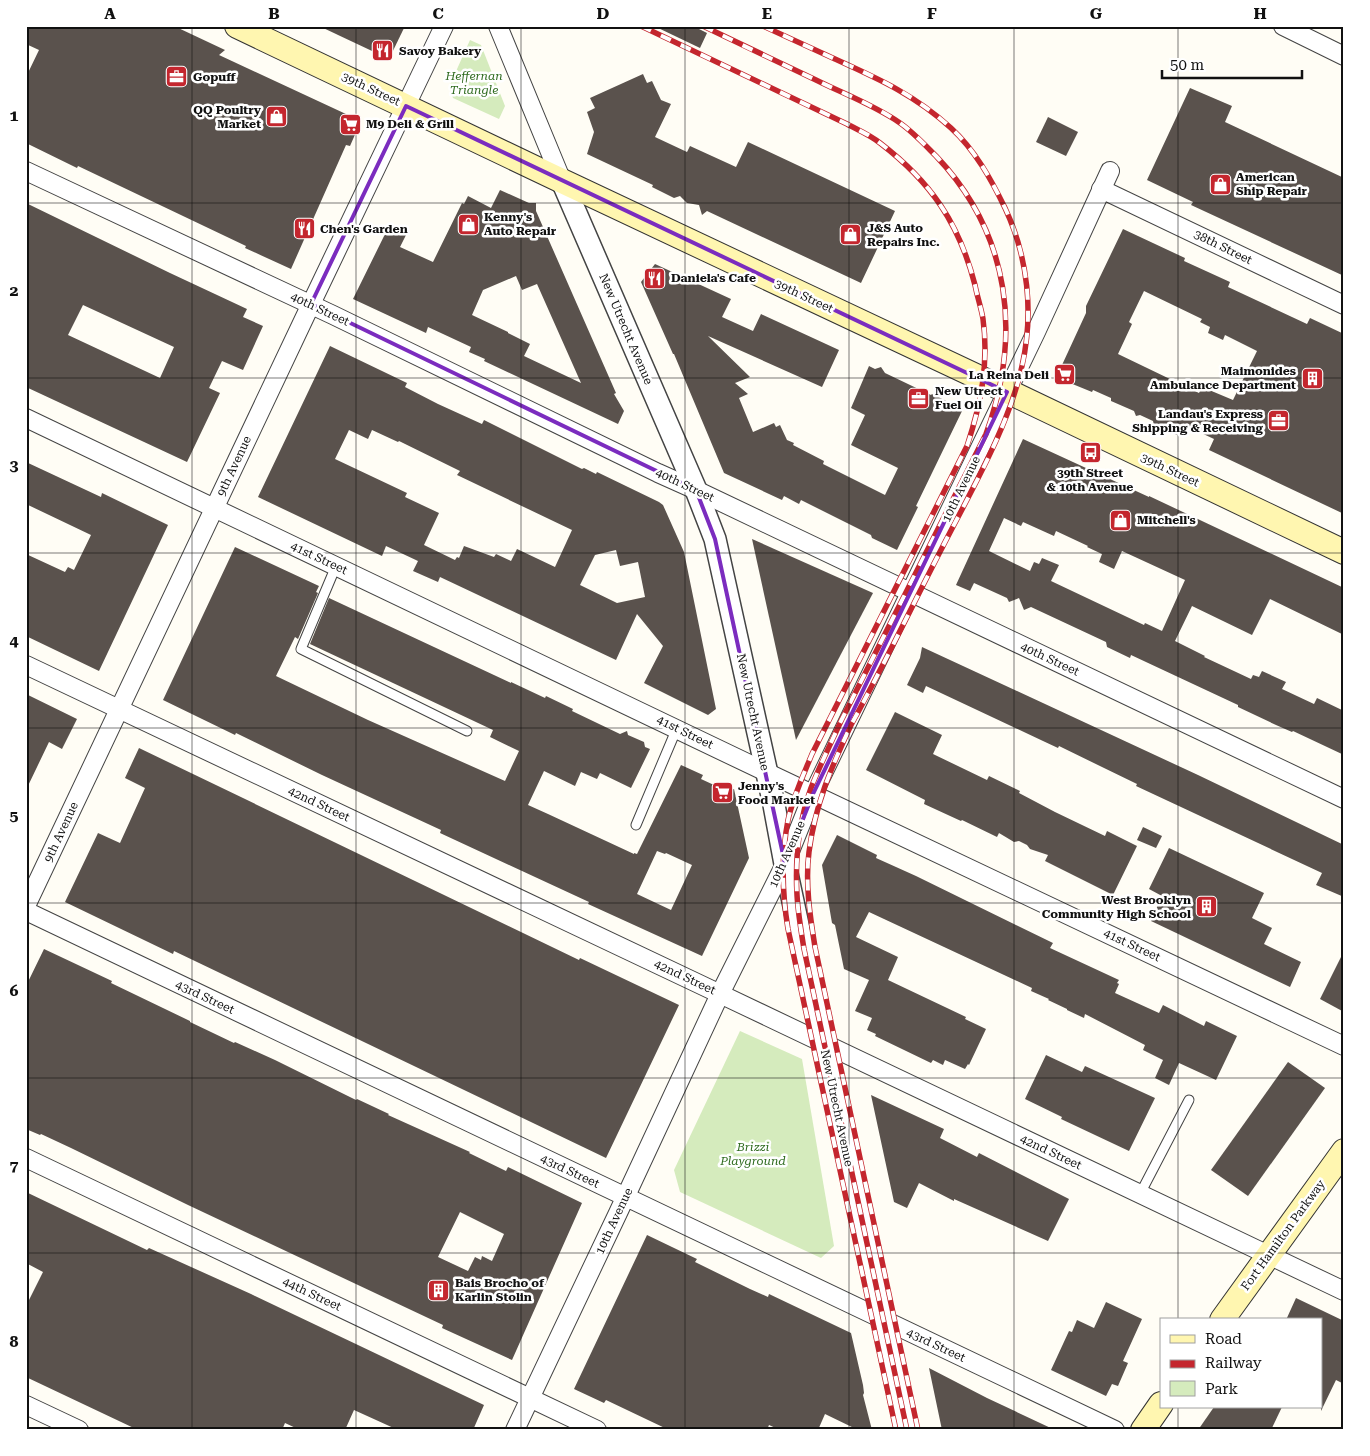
<svg xmlns="http://www.w3.org/2000/svg" width="1370" height="1456" font-family="'Roboto Serif',serif">
<style>
.green{fill:#d5ebbd}
.building{fill:#5a524d;fill-rule:evenodd}
.lines{fill:none;stroke-linecap:round;stroke-linejoin:round}
.service-casing{stroke:#444;stroke-width:11}
.minor-casing{stroke:#444;stroke-width:20}
.tertiary-casing{stroke:#444;stroke-width:24}
.secondary-casing{stroke:#333;stroke-width:26}
.service{stroke:#fff;stroke-width:9}
.minor{stroke:#fff;stroke-width:18}
.tertiary{stroke:#fff;stroke-width:21}
.secondary{stroke:#fff6b0;stroke-width:24}
.rail-casing{stroke:#c4262e;stroke-width:5.5}
.rail{stroke:#fff;stroke-width:4;stroke-dasharray:11;stroke-linecap:butt}
.marked{fill:none;stroke:#7b2cbf;stroke-width:4;stroke-linejoin:round}
.grid{fill:none;stroke:#111;stroke-width:1;stroke-opacity:0.55}
.labels{text-anchor:middle;stroke-width:5;stroke-linejoin:round;paint-order:stroke}
.poi-label{font-size:12px;font-weight:bold;fill:#111;stroke:#fff;text-anchor:start}
.park-label{font-size:12px;font-style:italic;fill:#2f6b1f;stroke:#fff}
.street-label{font-size:12px;fill:#111;stroke:#fff}
.neatline{fill:none;stroke:#111;stroke-width:2}
.grid-label{font-size:16px;text-anchor:middle;font-weight:bold;fill:#111}
</style>
<rect width="100%" height="100%" fill="#fffdf5"/>
<g class="green">
<polygon points="470,40 481,45 505,106 499,119 453,98 449,87"/>
<polygon points="740,1031 802,1059 834,1246 821,1258 680,1192 674,1170"/>
</g>
<g class="building">
<polygon points="26,26 174,26 225,50 219,55 361,121 350,146 346,145 291,269 245,248 246,246 78,166 77,168 26,143 26,77 39,50 26,44"/>
<polygon points="319,26 405,26 389,59"/>
<polygon points="654,26 693,26 707,33 700,48"/>
<polygon points="643,74 647,83 652,81 661,100 671,104 655,137 687,152 690,146 736,167 748,142 895,211 861,283 707,211 702,215 699,205 687,203 680,196 674,198 652,187 653,185 587,154 594,132 587,112 595,108 590,98"/>
<polygon points="1190,88 1232,106 1225,122 1344,178 1344,276 1191,205 1193,202 1147,180"/>
<polygon points="1048,117 1078,132 1066,156 1036,142"/>
<path d="M500 190 529 203H536V211L616 393 614 394 624 411 618 424 484 361 485 359 469 352 471 347 428 327 426 333 353 299 389 226 406 235 400 247 433 262 462 203 464 204 468 196 491 208ZM516 276 522 290 537 284 581 383 524 356 530 344 508 333V332L472 315 483 290Z"/>
<path d="M26 203 170 273 247 309 243 317 263 326 243 370 222 361 209 388 220 393 187 462 26 387ZM83 305 174 347 160 378 68 335Z"/>
<path d="M1123 229 1185 258 1184 261 1230 282 1228 287 1307 324 1310 318 1344 334V514L1209 450 1214 439 1182 424 1177 435 1154 425 1153 421 1140 415 1136 416 1134 411 1111 401V398L1093 390 1092 392 1070 383 1069 384 1056 378 1086 313V306ZM1144 291 1202 319 1200 322 1210 327 1208 333 1223 340 1225 335 1257 351 1233 400 1202 387 1199 393 1118 354 1132 324 1129 322Z"/>
<polygon points="655,264 731,299 722,317 753,331 761,314 839,350 822,387 708,336 750,377 735,383 748,394 739,398 753,432 774,423 776,427 780,425 787,440 794,443 793,445 824,461 823,464 885,495 898,468 851,445 865,415 851,408 869,366 875,369 881,367 885,373 931,395 932,394 963,409 916,506 918,507 897,550 872,538 871,535 801,500 799,504 784,496 782,500 724,473 674,354 673,354 641,282"/>
<path d="M330 346 407 383 405 387 438 404 482 424 484 420 582 469 584 468 596 474 597 472 659 502 663 505 684 552 716 709 708 715 644 683 663 646 637 614 616 660 440 577 438 582 413 571 418 561 386 546 382 556 258 497ZM349 430 368 439 372 430 398 442 399 441 460 471 457 475 572 530 555 567 517 549 511 561 496 554 494 557 464 546 459 558 457 557 455 560 424 545 439 513 405 497 407 493 335 459ZM616 550 620 566 638 562 645 597 617 603 580 585 595 555Z"/>
<path d="M1023 439 1149 497V496L1344 588V635L1270 599 1252 635 1192 606 1175 641 1205 656 1204 657 1251 679 1253 675 1259 677 1262 671 1286 682 1282 689 1314 704 1317 698 1344 711V755L1293 731 1292 732 1276 725 1238 707V705L1131 655 1130 658 1107 647 1106 642 1031 607 1024 610 1019 598 1009 602 1007 598 974 583 970 591 956 585ZM1004 518 1021 526 1023 522 1054 536 1056 531 1088 546 1087 547 1102 554 1099 562 1114 569 1122 551 1185 580 1162 631 1145 623 1144 625 1051 581 1059 565 1042 558 1039 564 1034 562 1030 571 989 551Z"/>
<polygon points="26,462 101,497 102,493 168,525 99,671 26,636 26,554 65,572 68,567 74,570 91,535 26,504"/>
<polygon points="752,539 873,593 796,740"/>
<path d="M235 547 319 586 316 592 318 593 298 639 295 637 276 676 368 720 505 781 519 751 490 737 493 730 310 644 329 598 511 683V682L545 698 546 696 573 709 572 711 620 734 627 731 628 735 644 742 645 747 650 749 631 788 600 773 597 779 581 772 575 786 544 771 528 805 548 814 634 854V853L637 854 681 765 703 775 701 779 727 791 734 789 749 858 702 956 588 904 589 902 440 833 441 830 322 775 236 733 235 735 163 700ZM657 851 665 854 666 853 692 865 671 910 637 894Z"/>
<polygon points="922,647 1198,775 1344,845 1344,897 1316,885 1322,873 1136,786 1137,784 1102,767 1059,746 1058,748 1043,741 926,686 923,693 907,685 920,658"/>
<polygon points="26,694 77,719 62,749 49,742 26,790"/>
<polygon points="895,712 942,735 933,754 987,780 989,776 1020,791 1019,793 1055,812 1105,836 1107,831 1137,846 1113,895 1045,861 1048,855 1030,849 1027,845 1019,841 1014,842 999,833 997,837 962,820 961,821 924,804 925,800 866,770"/>
<polygon points="139,748 579,960 580,958 679,1005 606,1158 174,951 173,954 65,902 98,833 120,843 145,788 125,778"/>
<polygon points="1143,827 1162,836 1156,848 1137,840"/>
<polygon points="837,835 877,855 876,858 916,876 1053,943 1050,948 1119,980 1117,983 1119,984 1115,993 1159,1013 1163,1005 1204,1026 1206,1021 1237,1036 1216,1080 1179,1063 1169,1085 1155,1078 1163,1060 1143,1050 1145,1045 1085,1014 1084,1018 1067,1010 1067,1009 1048,1000 1049,999 1031,991 1032,988 869,912 856,937 898,957 888,980 966,1017 965,1019 986,1029 969,1065 968,1064 965,1069 945,1060 943,1065 933,1060 931,1063 875,1036 876,1034 867,1030 872,1018 855,1011 869,980 844,969 835,925 832,923 822,865"/>
<polygon points="1169,848 1264,893 1252,918 1272,928 1264,944 1301,962 1290,987 1151,921 1162,896 1149,889"/>
<path d="M44 949 112 981 111 983 190 1021V1022L234 1043 235 1042 275 1060 356 1100 357 1099 389 1114 388 1115 470 1152 469 1153 506 1171 508 1167 582 1203 512 1360 442 1328 443 1325 188 1205 71 1148 41 1134 40 1135 26 1129V986ZM460 1212 504 1234 492 1261 482 1256 481 1260 475 1257 468 1271 438 1257Z"/>
<polygon points="1344,951 1344,1012 1320,999"/>
<polygon points="1046,1055 1082,1072 1085,1066 1155,1098 1129,1151 1061,1119 1062,1117 1025,1099"/>
<polygon points="1288,1062 1325,1088 1248,1196 1211,1170"/>
<polygon points="871,1095 944,1129 940,1138 977,1157 979,1153 1069,1199 1048,1241 954,1199 954,1201 919,1183 907,1208 894,1202"/>
<polygon points="26,1192 147,1250 149,1248 251,1294 484,1405 473,1430 398,1430 354,1410 345,1430 300,1430 285,1423 282,1430 138,1430 26,1377 26,1306 43,1272 26,1263"/>
<polygon points="647,1235 697,1259 695,1262 750,1289 768,1297 769,1294 851,1333 863,1385 864,1393 863,1395 872,1430 858,1430 825,1414 818,1430 780,1430 769,1425 767,1430 669,1430 606,1400 604,1403 574,1389"/>
<polygon points="1296,1298 1344,1321 1344,1384 1336,1380 1321,1411 1321,1320 1286,1320"/>
<polygon points="1106,1302 1142,1319 1123,1361 1128,1363 1118,1386 1112,1384 1106,1396 1051,1370 1069,1331 1072,1332 1077,1320 1094,1328"/>
<polygon points="929,1368 987,1398 1055,1430 942,1430"/>
<polygon points="1214,1407 1282,1407 1271,1430 1198,1430"/>
</g>
<g class="lines">
<defs>
<g id="service">
<polyline points="336,566 301,649 467,731"/>
<polyline points="636,825 677,728"/>
<polyline points="1140,1194 1189,1100"/>
</g>
<g id="minor">
<polyline points="498,26 562,181"/>
<polyline points="1283,26 1344,56"/>
<polyline points="26,171 333,315 658,473 696,490 1344,799"/>
<polyline points="1101,189 1344,305"/>
<polyline points="26,418 766,772 1344,1046"/>
<polyline points="26,665 697,983 1344,1291"/>
<polyline points="26,906 311,304 444,26"/>
<polyline points="26,911 1115,1430"/>
<polyline points="26,1158 597,1430"/>
<polyline points="26,1405 79,1430"/>
<polyline points="515,1430 618,1213 720,994 785,864 813,794 1036,332 1110,171"/>
</g>
<polyline id="tertiary" points="562,181 696,490 715,539 774,805 785,864 906,1430"/>
<g id="secondary">
<polyline points="237,26 562,181 980,378 1344,552"/>
<polyline points="1222,1320 1344,1151"/>
<polyline points="1143,1430 1161,1404"/>
</g>
</defs>
<use href="#service" class="service-casing"/>
<use href="#minor" class="minor-casing"/>
<use href="#tertiary" class="tertiary-casing"/>
<use href="#secondary" class="secondary-casing"/>
<use href="#service" class="service"/>
<use href="#minor" class="minor"/>
<use href="#tertiary" class="tertiary"/>
<use href="#secondary" class="secondary"/>
<defs>
<g id="rail">
<path d="M641 26 847 124C858 130 870 135 880 143 931 182 959 223 975 285 977 296 981 307 983 319 989 363 981 404 967 446L812 754C803 776 793 797 788 820 781 857 782 893 788 929L896 1430"/>
<path d="M703 26C740 44 778 62 816 80 844 94 874 105 900 123 913 132 925 145 936 156 1011 235 1022 335 986 434L841 721C831 743 820 765 811 788 799 821 795 860 797 895 798 913 801 931 804 949L907 1430"/>
<path d="M763 26C787 37 811 48 835 59 879 79 915 95 951 128 975 150 991 179 1005 208 1028 257 1034 313 1022 366 1009 426 971 491 943 546 912 606 883 667 851 725 831 768 815 805 809 852 805 883 810 916 815 947L918 1430"/>
</g>
</defs>
<use href="#rail" class="rail-casing"/>
<use href="#rail" class="rail"/>
</g>
<path class="marked" d="M406 106 1007 392 813 794 785 864 715 539 696 490 311 304Z"/>
<path class="grid" d="M192 26V1430M356 26V1430M521 26V1430M685 26V1430M849 26V1430M1014 26V1430M1178 26V1320M26 203H1344M26 378H1344M26 553H1344M26 728H1344M26 903H1344M26 1078H1344M26 1253H1344M1178 1407V1430"/>
<defs>
<symbol id="restaurant-square" viewBox="-11 -11 22 22"><rect x="-9" y="-9" width="18" height="18" rx="4" fill="#c4262e" stroke="#fff"/><path d="M-5-6h1v4h1v-4h1v4h1v-4h1v5L-1.5 .5V6h-2V.5L-5-1ZM5-6V6H3V1.5H1.5Q1.5-4 5-6Z" fill="#fff"/></symbol>
<symbol id="office-square" viewBox="-11 -11 22 22"><rect x="-9" y="-9" width="18" height="18" rx="4" fill="#c4262e" stroke="#fff"/><path d="M-6-3h4V-5.5h4V-3h4V5H-6ZM-1-4.5V-3h2v-1.5ZM-6 0V1H6V0Z" fill="#fff"/></symbol>
<symbol id="shop-square" viewBox="-11 -11 22 22"><rect x="-9" y="-9" width="18" height="18" rx="4" fill="#c4262e" stroke="#fff"/><path d="M-5-2.5h2.3a2.7 3.5 0 0 1 5.4 0H5L5.5 6h-11ZM-1.5-2.5h3a1.5 2.3 0 0 0-3 0Z" fill="#fff"/></symbol>
<symbol id="supermarket-square" viewBox="-11 -11 22 22"><rect x="-9" y="-9" width="18" height="18" rx="4" fill="#c4262e" stroke="#fff"/><path d="M-6-5.5h2.5l.6 2H6L4.5 2H-2.5L-4.4-4H-6ZM-1.5 3.2a1.3 1.3 0 1 0 .1 0ZM3 3.2a1.3 1.3 0 1 0 .1 0Z" fill="#fff"/></symbol>
<symbol id="building-square" viewBox="-11 -11 22 22"><rect x="-9" y="-9" width="18" height="18" rx="4" fill="#c4262e" stroke="#fff"/><path d="M-4-6H4V6H1V3H-1V6H-4ZM-2.5-4.3h1.7v1.8h-1.7ZM.8-4.3h1.7v1.8H.8ZM-2.5-1h1.7V.8h-1.7ZM.8-1h1.7V.8H.8Z" fill="#fff"/></symbol>
<symbol id="bus-square" viewBox="-11 -11 22 22"><rect x="-9" y="-9" width="18" height="18" rx="4" fill="#c4262e" stroke="#fff"/><path d="M-5-6H5V4H4V6H2V4H-2V6H-4V4H-5ZM-3.5-4V0h7V-4ZM-3.5 1.2v1.5H-2V1.2ZM2 1.2v1.5H3.5V1.2Z" fill="#fff"/></symbol>
</defs>
<g fill-rule="evenodd">
<use href="#restaurant-square" x="370" y="38" width="25" height="25"/>
<use href="#office-square" x="164" y="64" width="25" height="25"/>
<use href="#shop-square" x="264" y="104" width="25" height="25"/>
<use href="#supermarket-square" x="338" y="112" width="25" height="25"/>
<use href="#shop-square" x="1208" y="172" width="25" height="25"/>
<use href="#shop-square" x="456" y="212" width="25" height="25"/>
<use href="#restaurant-square" x="292" y="216" width="25" height="25"/>
<use href="#shop-square" x="838" y="222" width="25" height="25"/>
<use href="#restaurant-square" x="642" y="266" width="25" height="25"/>
<use href="#supermarket-square" x="1052" y="362" width="25" height="25"/>
<use href="#building-square" x="1300" y="366" width="25" height="25"/>
<use href="#office-square" x="906" y="386" width="25" height="25"/>
<use href="#office-square" x="1266" y="408" width="25" height="25"/>
<use href="#bus-square" x="1078" y="440" width="25" height="25"/>
<use href="#shop-square" x="1108" y="508" width="25" height="25"/>
<use href="#supermarket-square" x="710" y="780" width="25" height="25"/>
<use href="#building-square" x="1194" y="894" width="25" height="25"/>
<use href="#building-square" x="426" y="1278" width="25" height="25"/>
</g>
<g class="labels">
<g class="poi-label">
<text x="399" y="55">Savoy Bakery</text>
<text x="193" y="81">Gopuff</text>
<text x="261" y="114" text-anchor="end">QQ Poultry<tspan x="261" dy="14">Market</tspan></text>
<text x="366" y="128">M9 Deli &amp; Grill</text>
<text x="1236" y="181">American<tspan x="1236" dy="14">Ship Repair</tspan></text>
<text x="484" y="221">Kenny's<tspan x="484" dy="14">Auto Repair</tspan></text>
<text x="867" y="232">J&amp;S Auto<tspan x="867" dy="14">Repairs Inc.</tspan></text>
<text x="320" y="233">Chen's Garden</text>
<text x="671" y="282">Daniela's Cafe</text>
<text x="1296" y="375" text-anchor="end">Maimonides<tspan x="1296" dy="14">Ambulance Department</tspan></text>
<text x="1049" y="379" text-anchor="end">La Reina Deli</text>
<text x="935" y="395">New Utrect<tspan x="935" dy="14">Fuel Oil</tspan></text>
<text x="1263" y="418" text-anchor="end">Landau's Express<tspan x="1263" dy="14">Shipping &amp; Receiving</tspan></text>
<text x="1090" y="477" text-anchor="middle">39th Street<tspan x="1090" dy="14">&amp; 10th Avenue</tspan></text>
<text x="1137" y="524">Mitchell's</text>
<text x="738" y="790">Jenny's<tspan x="738" dy="14">Food Market</tspan></text>
<text x="1191" y="904" text-anchor="end">West Brooklyn<tspan x="1191" dy="14">Community High School</tspan></text>
<text x="455" y="1287">Bais Brocho of<tspan x="455" dy="14">Karlin Stolin</tspan></text>
</g>
<g class="park-label">
<text x="474" y="80">Heffernan<tspan x="474" dy="14">Triangle</tspan></text>
<text x="753" y="1151">Brizzi<tspan x="753" dy="14">Playground</tspan></text>
</g>
<g class="street-label">
<text transform="translate(371 89) rotate(25)" y="4">39th Street</text>
<text transform="translate(1223 247) rotate(26)" y="4">38th Street</text>
<text transform="translate(804 296) rotate(25)" y="4">39th Street</text>
<text transform="translate(320 309) rotate(25)" y="4">40th Street</text>
<text transform="translate(626 329) rotate(67)" y="4">New Utrecht Avenue</text>
<text transform="translate(234 466) rotate(-65)" y="4">9th Avenue</text>
<text transform="translate(1170 470) rotate(25)" y="4">39th Street</text>
<text transform="translate(685 485) rotate(25)" y="4">40th Street</text>
<text transform="translate(961 489) rotate(-64)" y="4">10th Avenue</text>
<text transform="translate(319 558) rotate(25)" y="4">41st Street</text>
<text transform="translate(1050 659) rotate(25)" y="4">40th Street</text>
<text transform="translate(753 712) rotate(78)" y="4">New Utrecht Avenue</text>
<text transform="translate(685 732) rotate(26)" y="4">41st Street</text>
<text transform="translate(319 804) rotate(25)" y="4">42nd Street</text>
<text transform="translate(61 832) rotate(-65)" y="4">9th Avenue</text>
<text transform="translate(787 854) rotate(-66)" y="4">10th Avenue</text>
<text transform="translate(1132 945) rotate(25)" y="4">41st Street</text>
<text transform="translate(685 977) rotate(25)" y="4">42nd Street</text>
<text transform="translate(205 997) rotate(25)" y="4">43rd Street</text>
<text transform="translate(837 1108) rotate(78)" y="4">New Utrecht Avenue</text>
<text transform="translate(1051 1152) rotate(25)" y="4">42nd Street</text>
<text transform="translate(570 1171) rotate(25)" y="4">43rd Street</text>
<text transform="translate(614 1221) rotate(-65)" y="4">10th Avenue</text>
<text transform="translate(1283 1235) rotate(-54)" y="4">Fort Hamilton Parkway</text>
<text transform="translate(312 1294) rotate(25)" y="4">44th Street</text>
<text transform="translate(936 1345) rotate(25)" y="4">43rd Street</text>
</g>
</g>
<rect width="1370" height="1456" fill="none" stroke="#ffffff" stroke-width="55"/>
<rect x="1160" y="1318" width="162" height="90" fill="#ffffff" stroke="#a0a0a0"/>
<rect x="1170" y="1335" width="25" height="8" fill="#fff6b0" stroke="#a0a0a0"/>
<text x="1205" y="1344" font-size="15" fill="#111111">Road</text>
<rect x="1170" y="1360" width="25" height="8" fill="#c4262e" stroke="#a0a0a0"/>
<text x="1205" y="1368" font-size="15" fill="#111111">Railway</text>
<rect x="1170" y="1381" width="25" height="15" fill="#d5ebbd" stroke="#a0a0a0"/>
<text x="1205" y="1394" font-size="15" fill="#111111">Park</text>
<path d="M1162 70v8h140v-8" fill="none" stroke="#111111" stroke-width="2.5"/>
<text x="1170" y="70" font-size="15" fill="#111111" stroke="#ffffff" stroke-width="4" paint-order="stroke">50 m</text>
<rect x="28" y="28" width="1314" height="1400" class="neatline"/>
<g class="grid-label">
<text x="110" y="19">A</text>
<text x="274" y="19">B</text>
<text x="438" y="19">C</text>
<text x="603" y="19">D</text>
<text x="767" y="19">E</text>
<text x="932" y="19">F</text>
<text x="1096" y="19">G</text>
<text x="1260" y="19">H</text>
<text x="14" y="121">1</text>
<text x="14" y="296">2</text>
<text x="14" y="471">3</text>
<text x="14" y="646">4</text>
<text x="14" y="821">5</text>
<text x="14" y="996">6</text>
<text x="14" y="1171">7</text>
<text x="14" y="1347">8</text>
</g>
</svg>
